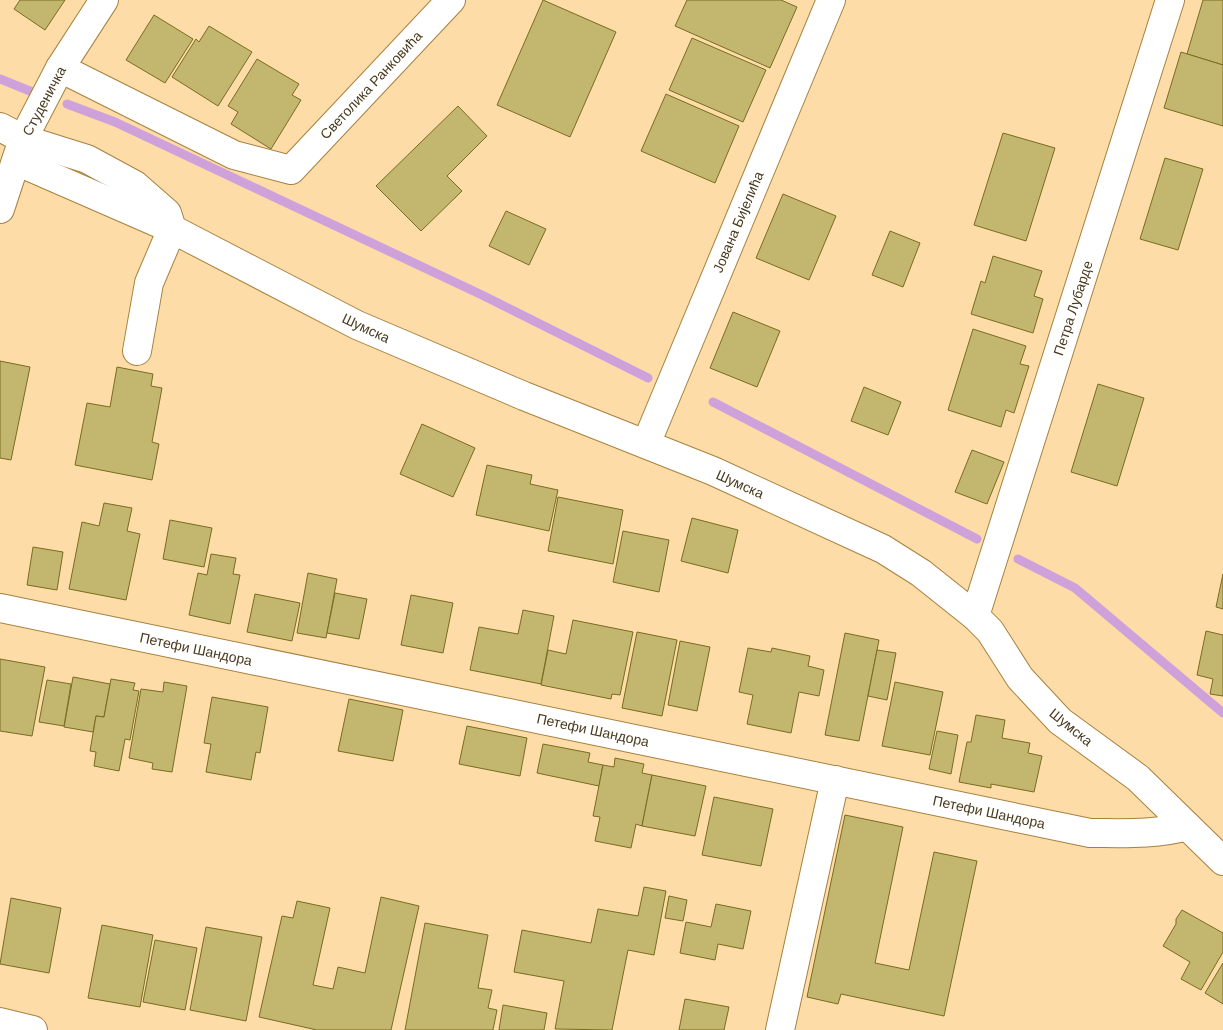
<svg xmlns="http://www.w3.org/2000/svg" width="1223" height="1030" font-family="'DM Sans',sans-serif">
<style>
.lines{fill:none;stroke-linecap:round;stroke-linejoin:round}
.stream{stroke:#cea1da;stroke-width:9}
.building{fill:#c3b66f;stroke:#796c1f}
.minor-casing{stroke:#a7813f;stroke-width:30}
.minor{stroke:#fff;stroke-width:28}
.labels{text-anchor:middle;stroke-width:4.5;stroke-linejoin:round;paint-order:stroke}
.street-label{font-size:14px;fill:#4a3a1e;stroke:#fff}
</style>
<rect width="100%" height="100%" fill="#fddca8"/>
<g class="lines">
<g class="stream">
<polyline points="0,79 35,93"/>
<polyline points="67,104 115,122 482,295 648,378"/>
<polyline points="713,402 977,539"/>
<polyline points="1018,559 1075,588 1223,713"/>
</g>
</g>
<g class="building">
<polygon points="20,0 65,0 45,30 14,9"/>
<polygon points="543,0 616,32 570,137 497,105"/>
<polygon points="687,0 781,0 797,7 770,68 675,26"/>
<polygon points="1203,0 1223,0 1223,65 1187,54"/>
<polygon points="154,15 193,39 165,83 126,60"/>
<polygon points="209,26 252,52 218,106 172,77 196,39 199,42"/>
<polygon points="692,38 766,70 743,122 669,90"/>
<polygon points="1181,52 1223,65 1223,126 1164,108"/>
<polygon points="257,59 299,84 292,95 301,100 271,149 231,124 238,112 228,106"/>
<polygon points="666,94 739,126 715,183 641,151"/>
<polygon points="458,106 487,136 447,176 462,191 421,231 376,186"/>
<polygon points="1003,133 1055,148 1026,241 974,225"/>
<polygon points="1165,158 1203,169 1178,250 1140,239"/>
<polygon points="783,194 836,216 809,280 756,258"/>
<polygon points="506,211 546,229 529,265 489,246"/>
<polygon points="890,231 920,243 903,287 872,275"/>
<polygon points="993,256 1042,271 1034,296 1043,299 1033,333 971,314 981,281 985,283"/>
<polygon points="733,312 780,331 757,387 710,368"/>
<polygon points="973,329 1026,346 1020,364 1029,366 1014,413 1006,410 1001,427 948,410"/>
<polygon points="0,361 30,367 11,460 0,458"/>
<polygon points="117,367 153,374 151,386 162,388 152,442 159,444 152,480 75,465 87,403 110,407"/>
<polygon points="1098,384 1144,398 1117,486 1071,472"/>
<polygon points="864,387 901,402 888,435 851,421"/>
<polygon points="422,424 475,448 453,497 400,474"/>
<polygon points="972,450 1004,462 987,504 955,492"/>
<polygon points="487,465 532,475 530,484 558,490 549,531 476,515"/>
<polygon points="558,497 623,510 613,564 548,551"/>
<polygon points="104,503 132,508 127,531 140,534 126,600 69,589 82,522 99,526"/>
<polygon points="692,518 738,530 728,573 681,561"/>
<polygon points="170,520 212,528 204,567 163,559"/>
<polygon points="623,531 669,540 659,592 613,582"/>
<polygon points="33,547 63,552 57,590 27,585"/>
<polygon points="211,554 236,558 233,574 240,575 230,624 189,615 198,573 207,575"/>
<polygon points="308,573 337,579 326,638 297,633"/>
<polygon points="1223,574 1223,609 1216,607"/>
<polygon points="335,593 367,599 359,639 327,633"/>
<polygon points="255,594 300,603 292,641 247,632"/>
<polygon points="411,595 453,603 443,653 401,645"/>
<polygon points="523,610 554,616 541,684 470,670 479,627 518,634"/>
<polygon points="573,620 633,632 620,695 612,694 611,699 541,685 548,650 566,654"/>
<polygon points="1206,631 1223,635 1223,696 1210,694 1213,679 1197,675"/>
<polygon points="637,632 677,640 662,716 622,708"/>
<polygon points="845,633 879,640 859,741 825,735"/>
<polygon points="680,641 710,647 697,711 668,705"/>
<polygon points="748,648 771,652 772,648 810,656 808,666 824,670 819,696 799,692 791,733 747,724 753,695 739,692"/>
<polygon points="877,650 896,653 887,700 868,696"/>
<polygon points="0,659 45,667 32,736 0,731"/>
<polygon points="73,677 110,684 104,717 96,716 93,732 64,727"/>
<polygon points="111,679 135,683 133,690 139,691 130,740 125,739 119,771 94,766 96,752 90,751 96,716 104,717"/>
<polygon points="47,680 71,684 64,726 39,722"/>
<polygon points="164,682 187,686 172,772 152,769 153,763 129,758 141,689 163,692"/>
<polygon points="895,682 943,692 930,755 882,746"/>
<polygon points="212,697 268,707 260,753 256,752 251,780 206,772 211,744 204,743"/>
<polygon points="349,699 403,710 393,761 338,751"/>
<polygon points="976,715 1005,720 1002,738 1030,743 1028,753 1042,756 1034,792 991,784 991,788 959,782 967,742 971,742"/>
<polygon points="467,726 527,738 520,776 459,764"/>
<polygon points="937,731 958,735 951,774 929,769"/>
<polygon points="543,744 590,753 588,762 603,765 599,786 537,773"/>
<polygon points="615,758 644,764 642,773 652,775 642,826 636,824 631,848 595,841 600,817 593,816 603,765 614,767"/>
<polygon points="652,775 706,786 695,836 642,826"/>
<polygon points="714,797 773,809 761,866 702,855"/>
<polygon points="845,815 903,827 875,963 909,970 934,852 977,861 944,1016 841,994 838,1004 807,997"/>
<polygon points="644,887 666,891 654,955 628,950 612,1030 555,1029 564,981 514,972 522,930 591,943 598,909 638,916"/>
<polygon points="669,896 687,900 683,921 665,918"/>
<polygon points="381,897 419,906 391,1030 317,1030 259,1017 282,916 293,918 297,901 330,908 313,985 333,989 338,967 365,973"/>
<polygon points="11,898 61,908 49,973 0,964"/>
<polygon points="716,904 751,911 743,949 718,944 715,960 680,953 686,922 711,927"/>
<polygon points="1182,910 1223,933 1223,952 1201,990 1181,979 1190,962 1163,946 1176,924 1176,919"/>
<polygon points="425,923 488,935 478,988 492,990 488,1008 497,1010 493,1030 405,1030"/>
<polygon points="102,925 153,935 140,1007 88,998"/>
<polygon points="206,927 262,937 246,1021 190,1010"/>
<polygon points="155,940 197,948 185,1010 143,1002"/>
<polygon points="1223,963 1223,1004 1205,993"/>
<polygon points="685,999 729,1007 724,1030 679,1030"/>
<polygon points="503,1005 547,1013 544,1030 499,1030"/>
</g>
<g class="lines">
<defs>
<g id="minor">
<polyline points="60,68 234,155 291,170 451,0"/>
<polyline points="0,127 23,139 87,159 135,185 167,213 172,229 149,283 137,351"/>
<polyline points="16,161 172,229 357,325 524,396 713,471 883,549 921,573 975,616 990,631 1020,678 1060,721 1138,778 1223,861"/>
<polyline points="0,209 23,139 60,68 104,0"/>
<polyline points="646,444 831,0"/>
<path d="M0 608 1090 833C1122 833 1156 835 1187 826"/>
<polyline points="975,616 1170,0"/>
<polyline points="0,1022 33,1030"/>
<polyline points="780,1030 835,780"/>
</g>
</defs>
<use href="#minor" class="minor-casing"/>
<use href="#minor" class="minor"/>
</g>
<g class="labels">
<g class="street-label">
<text transform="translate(371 85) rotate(-47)" y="5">Светолика Ранковића</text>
<text transform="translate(44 101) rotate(-62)" y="5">Студеничка</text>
<text transform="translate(738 222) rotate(-67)" y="5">Јована Бијелића</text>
<text transform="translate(1073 308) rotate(-72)" y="5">Петра Лубарде</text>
<text transform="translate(366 328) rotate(25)" y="5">Шумска</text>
<text transform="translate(740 484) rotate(24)" y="5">Шумска</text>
<text transform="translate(196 649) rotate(12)" y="5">Петефи Шандора</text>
<text transform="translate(1071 727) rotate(39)" y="5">Шумска</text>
<text transform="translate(593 730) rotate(12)" y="5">Петефи Шандора</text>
<text transform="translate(989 812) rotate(12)" y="5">Петефи Шандора</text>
</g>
</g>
</svg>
